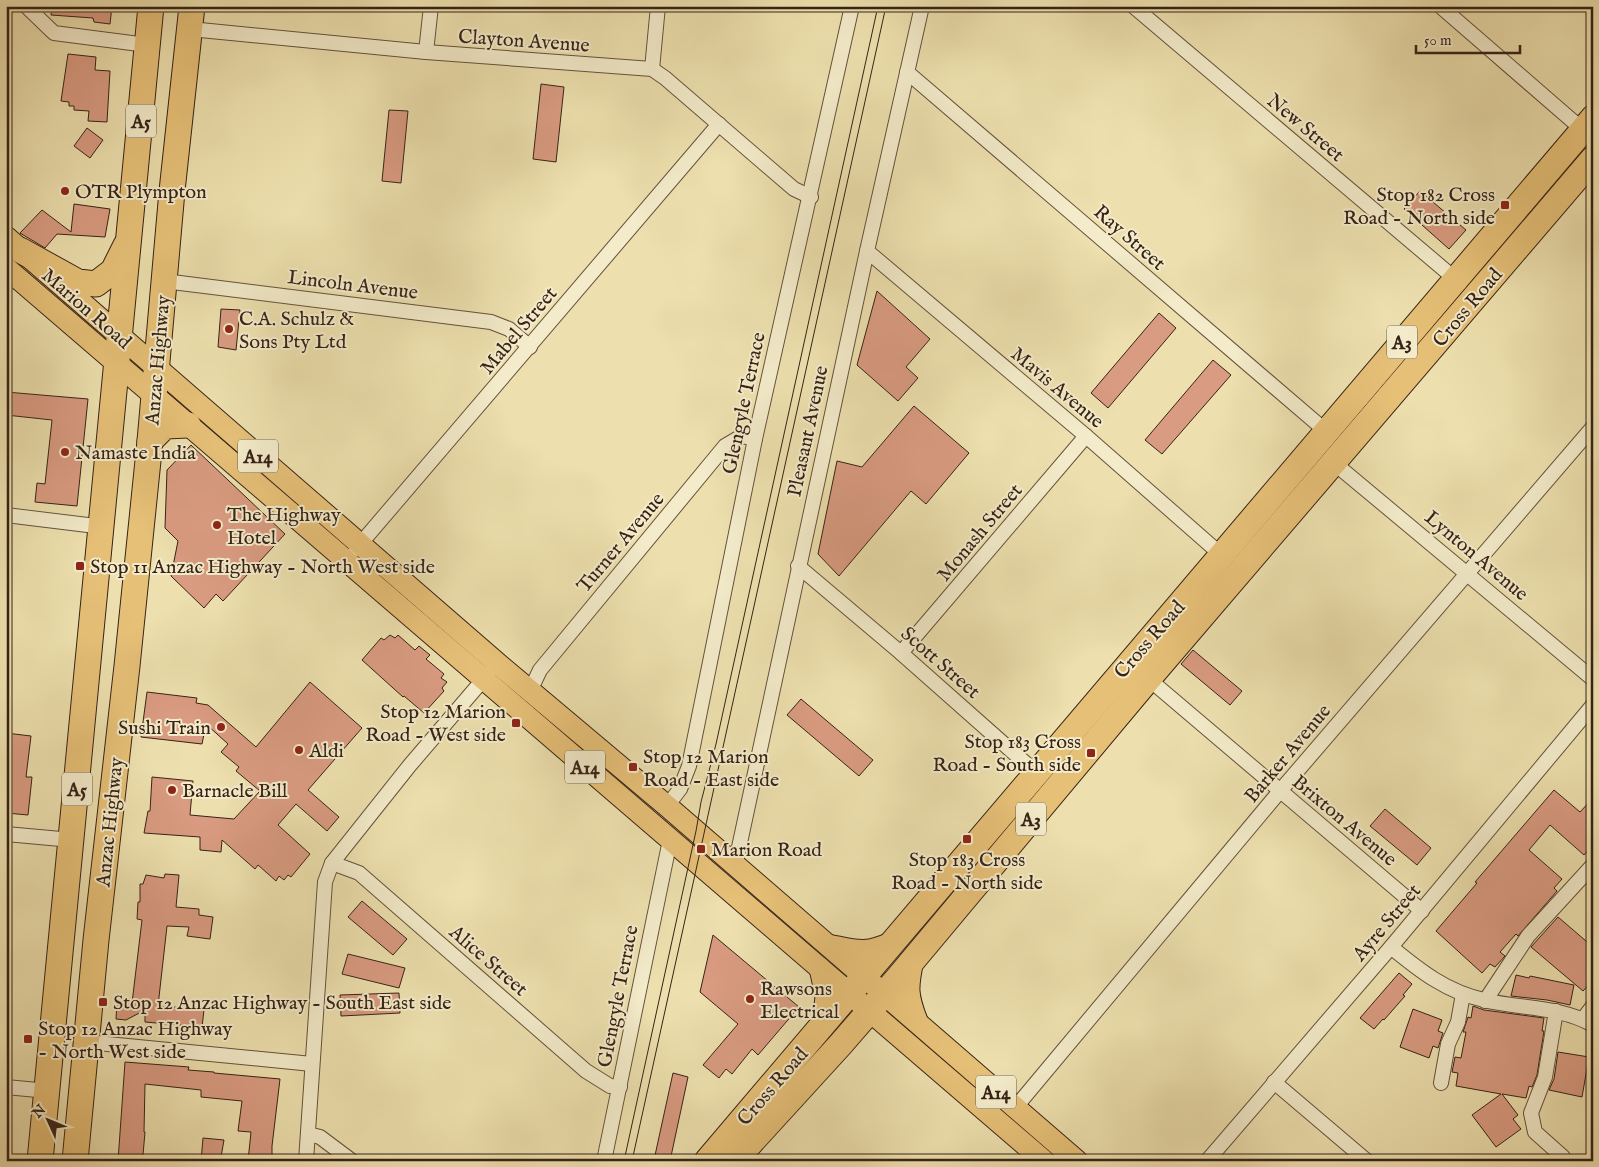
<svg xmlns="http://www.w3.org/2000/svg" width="1599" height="1167" font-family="'IM FELL English',serif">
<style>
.building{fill:#d99b81;stroke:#362217}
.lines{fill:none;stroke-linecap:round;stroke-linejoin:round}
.street-casing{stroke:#64523d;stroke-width:16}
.primary-casing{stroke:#362217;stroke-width:23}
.highway-casing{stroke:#362217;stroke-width:27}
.street{stroke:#f3ebca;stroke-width:14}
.primary{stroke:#e6c077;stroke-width:21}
.highway{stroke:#e6c077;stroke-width:25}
.tram{stroke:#362217;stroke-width:1}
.poi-dot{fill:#8f2418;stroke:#f3ebca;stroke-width:2}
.labels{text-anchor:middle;stroke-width:4;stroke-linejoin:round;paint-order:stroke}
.shield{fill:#f3ebca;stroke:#6f5e4d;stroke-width:1}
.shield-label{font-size:19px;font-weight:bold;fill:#362217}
.street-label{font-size:20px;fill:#362217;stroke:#f3ebca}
.poi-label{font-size:20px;fill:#362217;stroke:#f3ebca;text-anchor:start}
</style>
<rect width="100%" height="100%" fill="#ede0ae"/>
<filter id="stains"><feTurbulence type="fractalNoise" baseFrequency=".004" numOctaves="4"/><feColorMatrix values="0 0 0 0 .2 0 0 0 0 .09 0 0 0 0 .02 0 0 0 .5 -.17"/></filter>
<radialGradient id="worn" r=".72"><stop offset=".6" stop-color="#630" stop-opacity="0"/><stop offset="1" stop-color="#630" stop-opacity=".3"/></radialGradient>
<g class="building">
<polygon points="52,6 112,6 110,24 94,22 93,18 51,15"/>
<polygon points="68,54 96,57 95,70 110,71 107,122 88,121 89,111 74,110 74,106 69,106 69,102 61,101"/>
<polygon points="541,84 564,87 556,162 533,159"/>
<polygon points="389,110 408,111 401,183 382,181"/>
<polygon points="87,128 103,140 90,158 74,146"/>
<polygon points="1420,191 1466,230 1449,249 1404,209"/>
<polygon points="74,204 110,209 105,237 57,234 45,248 20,233 42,210 71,232"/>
<polygon points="877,291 930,339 906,367 918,378 898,401 857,365"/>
<polygon points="221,309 240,310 236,350 218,347"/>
<polygon points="1159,313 1176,328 1108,408 1091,393"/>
<polygon points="1213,360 1231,375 1162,454 1145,440"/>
<polygon points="6,392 88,399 77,506 35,502 37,483 45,484 52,420 6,415"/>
<polygon points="914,406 969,453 926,504 911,491 839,576 818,554 837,461 862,467"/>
<polygon points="191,445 285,534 223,601 216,594 204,608 171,576 178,541 165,528 167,470"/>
<polygon points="390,635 395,638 398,635 415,650 419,646 430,655 426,659 444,674 441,678 447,682 442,688 444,691 424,713 404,696 403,697 362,660 381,638 384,640"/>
<polygon points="1193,650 1242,691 1230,705 1181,664"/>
<polygon points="310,682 362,728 308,790 339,817 327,831 296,804 278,825 310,854 291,877 288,875 284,880 279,876 276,881 258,865 255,869 222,840 221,852 200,850 200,837 144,833 148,811 150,811 152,777 193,781 190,815 234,819 260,791 236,771 239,767 221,752 228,744 206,724 202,744 141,737 147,692 197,698 196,703 208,705 256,747"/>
<polygon points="801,699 873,760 859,776 787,715"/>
<polygon points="6,733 31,736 26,777 32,777 28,815 6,813 10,761 6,761"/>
<polygon points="1554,790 1580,812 1593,798 1593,845 1584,855 1550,825 1529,850 1562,879 1554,888 1557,891 1518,936 1516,934 1500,952 1505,956 1495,967 1490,964 1482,973 1436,931 1477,883 1475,882"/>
<polygon points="1385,809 1431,848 1417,865 1370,826"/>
<polygon points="165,874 179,875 176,907 199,909 199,915 213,917 210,939 187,936 189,927 167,926 158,1006 190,1008 190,1009 204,1010 202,1027 145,1022 145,1010 126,1020 116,1019 117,1002 132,1003 142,920 137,919 138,902 140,902 140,884 143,884 146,875 164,878"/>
<polygon points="362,901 407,939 393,955 348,917"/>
<polygon points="1558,917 1593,947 1593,980 1583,991 1531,947"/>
<polygon points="713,935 799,1007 758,1055 752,1049 732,1074 726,1069 719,1078 703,1065 738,1024 700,992"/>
<polygon points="348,954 405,968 399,988 342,974"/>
<polygon points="1399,973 1412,984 1403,995 1405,996 1384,1020 1383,1019 1374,1029 1360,1018"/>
<polygon points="1516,975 1529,978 1530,976 1574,985 1570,1005 1547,1000 1511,996"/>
<polygon points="399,993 400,1013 341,1016 340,995"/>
<polygon points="1473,1006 1484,1010 1544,1018 1542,1031 1544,1031 1537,1075 1532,1087 1529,1086 1526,1098 1502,1094 1518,1115 1513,1119 1521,1129 1496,1147 1472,1115 1501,1094 1456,1086 1458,1073 1452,1072 1455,1057 1461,1058 1466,1032 1463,1032 1468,1017 1471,1018"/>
<polygon points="1413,1009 1442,1020 1438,1031 1443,1033 1438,1048 1433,1046 1429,1058 1400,1047"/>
<polygon points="1558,1052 1589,1057 1582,1097 1549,1090 1554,1079"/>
<polygon points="125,1062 189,1067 188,1070 214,1072 214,1073 280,1079 272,1146 272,1161 248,1161 251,1132 238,1131 242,1101 201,1097 201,1090 145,1084 144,1132 145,1132 143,1155 141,1155 140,1161 118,1161"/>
<polygon points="673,1073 688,1077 670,1161 659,1161 654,1160"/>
<polygon points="203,1138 224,1140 221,1157 219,1157 219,1161 201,1161"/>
</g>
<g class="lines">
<defs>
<g id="street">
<polyline points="26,6 54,33 147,45"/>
<polyline points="1133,6 1460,283"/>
<polyline points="1440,6 1583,130"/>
<polyline points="190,29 426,52 652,69 665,78 794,189 811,197"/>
<polyline points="426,52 431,6"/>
<polyline points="652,69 658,6"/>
<polyline points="907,72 1327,432"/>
<polyline points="867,251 1086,436 1225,558"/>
<polyline points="164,281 491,322 509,329 530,347"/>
<polyline points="1334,463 1593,679"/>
<polyline points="6,515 104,527"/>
<polyline points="356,549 719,124"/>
<polyline points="798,566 901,653 1040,776"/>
<polyline points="901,653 1086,436"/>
<polyline points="1144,675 1422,911"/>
<polyline points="530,691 540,670 725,446 742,436 755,439"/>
<polyline points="667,806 680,789 689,766 755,439 852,6"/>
<polyline points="6,834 72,840"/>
<polyline points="332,863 359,873 586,1071 610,1086 620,1087"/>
<polyline points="735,866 867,251 922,6"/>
<path d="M1391 947C1420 971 1447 992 1484 1000 1520 1009 1560 1006 1593 1025"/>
<polyline points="1485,1001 1528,936 1593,865"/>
<polyline points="1556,1011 1545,1077 1531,1113 1535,1132 1563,1157"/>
<polyline points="1583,1019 1593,1006"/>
<polyline points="87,1042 312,1064"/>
<polyline points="1274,1082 1367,1161"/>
<polyline points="1441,1083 1448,1044 1458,1022 1463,994"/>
<polyline points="6,1087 48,1091"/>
<polyline points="1015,1108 1280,791 1593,427"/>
<polyline points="308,1134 320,1137 352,1161"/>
<polyline points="306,1161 325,882 332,863 410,765 488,674"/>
<polyline points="604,1161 670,840"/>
<polyline points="1207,1161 1391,947 1593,705"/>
</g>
<g id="primary">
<polyline points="6,237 497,663 667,806 1077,1161"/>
<polyline points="6,268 1044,1161"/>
<path d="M828 945C858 951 864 955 893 942"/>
<path d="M913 960C907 988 907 995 917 1021"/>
<polyline points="820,968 826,996 823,1026"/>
</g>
<g id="highway">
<polyline points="20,250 78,282 96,284 113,271 126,245"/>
<polyline points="150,441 165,426 188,425"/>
<path d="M40 1161C80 776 117 391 151 6"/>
<polyline points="75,1161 96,940 127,666 150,441 172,191 192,6"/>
<polyline points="707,1161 1593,118"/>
<polyline points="734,1161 840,1045 898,978 1149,678 1593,159"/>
</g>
</defs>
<use href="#street" class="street-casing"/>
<use href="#primary" class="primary-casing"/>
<use href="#highway" class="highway-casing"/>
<use href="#street" class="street"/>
<use href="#primary" class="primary"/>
<use href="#highway" class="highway"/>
<g class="tram">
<polyline points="624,1161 696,831 701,802 716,744 878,6"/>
<polyline points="632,1161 886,6"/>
</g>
</g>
<g class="poi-dot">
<circle cx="65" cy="191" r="5"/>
<rect x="1500" y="200" width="10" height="10" rx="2.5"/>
<circle cx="229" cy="329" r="5"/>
<circle cx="65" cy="452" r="5"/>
<circle cx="217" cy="525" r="5"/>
<rect x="75" y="561" width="10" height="10" rx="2.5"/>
<rect x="511" y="718" width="10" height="10" rx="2.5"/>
<circle cx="221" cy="727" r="5"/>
<circle cx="299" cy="750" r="5"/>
<rect x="1086" y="748" width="10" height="10" rx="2.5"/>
<rect x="628" y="762" width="10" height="10" rx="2.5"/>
<circle cx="172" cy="790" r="5"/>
<rect x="962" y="834" width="10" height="10" rx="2.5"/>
<rect x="696" y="844" width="10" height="10" rx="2.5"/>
<circle cx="750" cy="999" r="5"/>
<rect x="98" y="997" width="10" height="10" rx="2.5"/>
<rect x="23" y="1034" width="10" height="10" rx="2.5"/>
</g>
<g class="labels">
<g class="shield">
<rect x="126" y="104.5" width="30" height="33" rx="4"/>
<rect x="1387" y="325.5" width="30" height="33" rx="4"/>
<rect x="238" y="439.5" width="40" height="33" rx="4"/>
<rect x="565" y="750.5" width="40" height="33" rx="4"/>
<rect x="62" y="772.5" width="30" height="33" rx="4"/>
<rect x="1016" y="802.5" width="30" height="33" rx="4"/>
<rect x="976" y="1075.5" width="40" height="33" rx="4"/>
</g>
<g class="shield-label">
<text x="141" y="128">A5</text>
<text x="1402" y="349">A3</text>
<text x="258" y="463">A14</text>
<text x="585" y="774">A14</text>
<text x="77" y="796">A5</text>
<text x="1031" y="826">A3</text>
<text x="996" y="1099">A14</text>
</g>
<g class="street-label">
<text transform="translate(524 40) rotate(4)" y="7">Clayton Avenue</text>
<text transform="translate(1306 127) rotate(40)" y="7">New Street</text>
<text transform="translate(1130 237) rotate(41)" y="7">Ray Street</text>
<text transform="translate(353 284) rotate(7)" y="7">Lincoln Avenue</text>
<text transform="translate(1467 307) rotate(-50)" y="7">Cross Road</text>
<text transform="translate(87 308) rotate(41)" y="7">Marion Road</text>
<text transform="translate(518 330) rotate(-50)" y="7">Mabel Street</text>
<text transform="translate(157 360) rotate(-85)" y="7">Anzac Highway</text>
<text transform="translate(1058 387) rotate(40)" y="7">Mavis Avenue</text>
<text transform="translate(743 403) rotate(-78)" y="7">Glengyle Terrace</text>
<text transform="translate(807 431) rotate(-78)" y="7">Pleasant Avenue</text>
<text transform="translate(979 532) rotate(-50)" y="7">Monash Street</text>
<text transform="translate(620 542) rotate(-50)" y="7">Turner Avenue</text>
<text transform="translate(1477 555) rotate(40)" y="7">Lynton Avenue</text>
<text transform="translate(1149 639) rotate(-49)" y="7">Cross Road</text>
<text transform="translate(941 662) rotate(41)" y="7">Scott Street</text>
<text transform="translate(1287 753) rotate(-50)" y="7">Barker Avenue</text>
<text transform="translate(1345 820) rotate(40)" y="7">Brixton Avenue</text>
<text transform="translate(109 822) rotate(-84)" y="7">Anzac Highway</text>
<text transform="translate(1386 922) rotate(-50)" y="7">Ayre Street</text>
<text transform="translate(489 960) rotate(41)" y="7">Alice Street</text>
<text transform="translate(617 996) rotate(-79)" y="7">Glengyle Terrace</text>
<text transform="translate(772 1086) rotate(-49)" y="7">Cross Road</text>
</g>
<g class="poi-label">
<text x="75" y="198">OTR Plympton</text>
<text x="1495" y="201" text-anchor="end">Stop 182 Cross<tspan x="1495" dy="23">Road - North side</tspan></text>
<text x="239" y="325">C.A. Schulz &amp;<tspan x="239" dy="23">Sons Pty Ltd</tspan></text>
<text x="75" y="459">Namaste India</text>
<text x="227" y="521">The Highway<tspan x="227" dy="23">Hotel</tspan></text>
<text x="90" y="573">Stop 11 Anzac Highway - North West side</text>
<text x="506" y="718" text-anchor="end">Stop 12 Marion<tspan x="506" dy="23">Road - West side</tspan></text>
<text x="211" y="734" text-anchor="end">Sushi Train</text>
<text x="1081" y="748" text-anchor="end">Stop 183 Cross<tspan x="1081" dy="23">Road - South side</tspan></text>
<text x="309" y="757">Aldi</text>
<text x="643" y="763">Stop 12 Marion<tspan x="643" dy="23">Road - East side</tspan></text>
<text x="182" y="797">Barnacle Bill</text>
<text x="711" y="856">Marion Road</text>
<text x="967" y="866" text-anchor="middle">Stop 183 Cross<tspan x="967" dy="23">Road - North side</tspan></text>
<text x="760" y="995">Rawsons<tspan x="760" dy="23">Electrical</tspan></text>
<text x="113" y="1009">Stop 12 Anzac Highway - South East side</text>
<text x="38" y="1035">Stop 12 Anzac Highway<tspan x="38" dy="23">- North West side</tspan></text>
</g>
</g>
<rect width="1599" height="1167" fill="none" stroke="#ede0ae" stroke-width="25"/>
<rect x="8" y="8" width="1584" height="1152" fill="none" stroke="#362217" stroke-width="2.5"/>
<rect x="12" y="12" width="1574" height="1142" fill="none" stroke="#362217"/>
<g transform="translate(48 1120) rotate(314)" stroke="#f3ebca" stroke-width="4" paint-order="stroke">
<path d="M0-4L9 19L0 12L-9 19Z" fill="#362217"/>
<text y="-8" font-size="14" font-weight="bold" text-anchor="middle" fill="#362217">N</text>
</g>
<path d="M1416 45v8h104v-8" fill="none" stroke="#362217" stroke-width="2.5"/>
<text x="1424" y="45" font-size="15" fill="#362217" stroke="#f3ebca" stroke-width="4" paint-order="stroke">50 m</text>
<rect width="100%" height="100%" filter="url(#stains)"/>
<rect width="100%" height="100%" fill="url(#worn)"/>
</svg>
